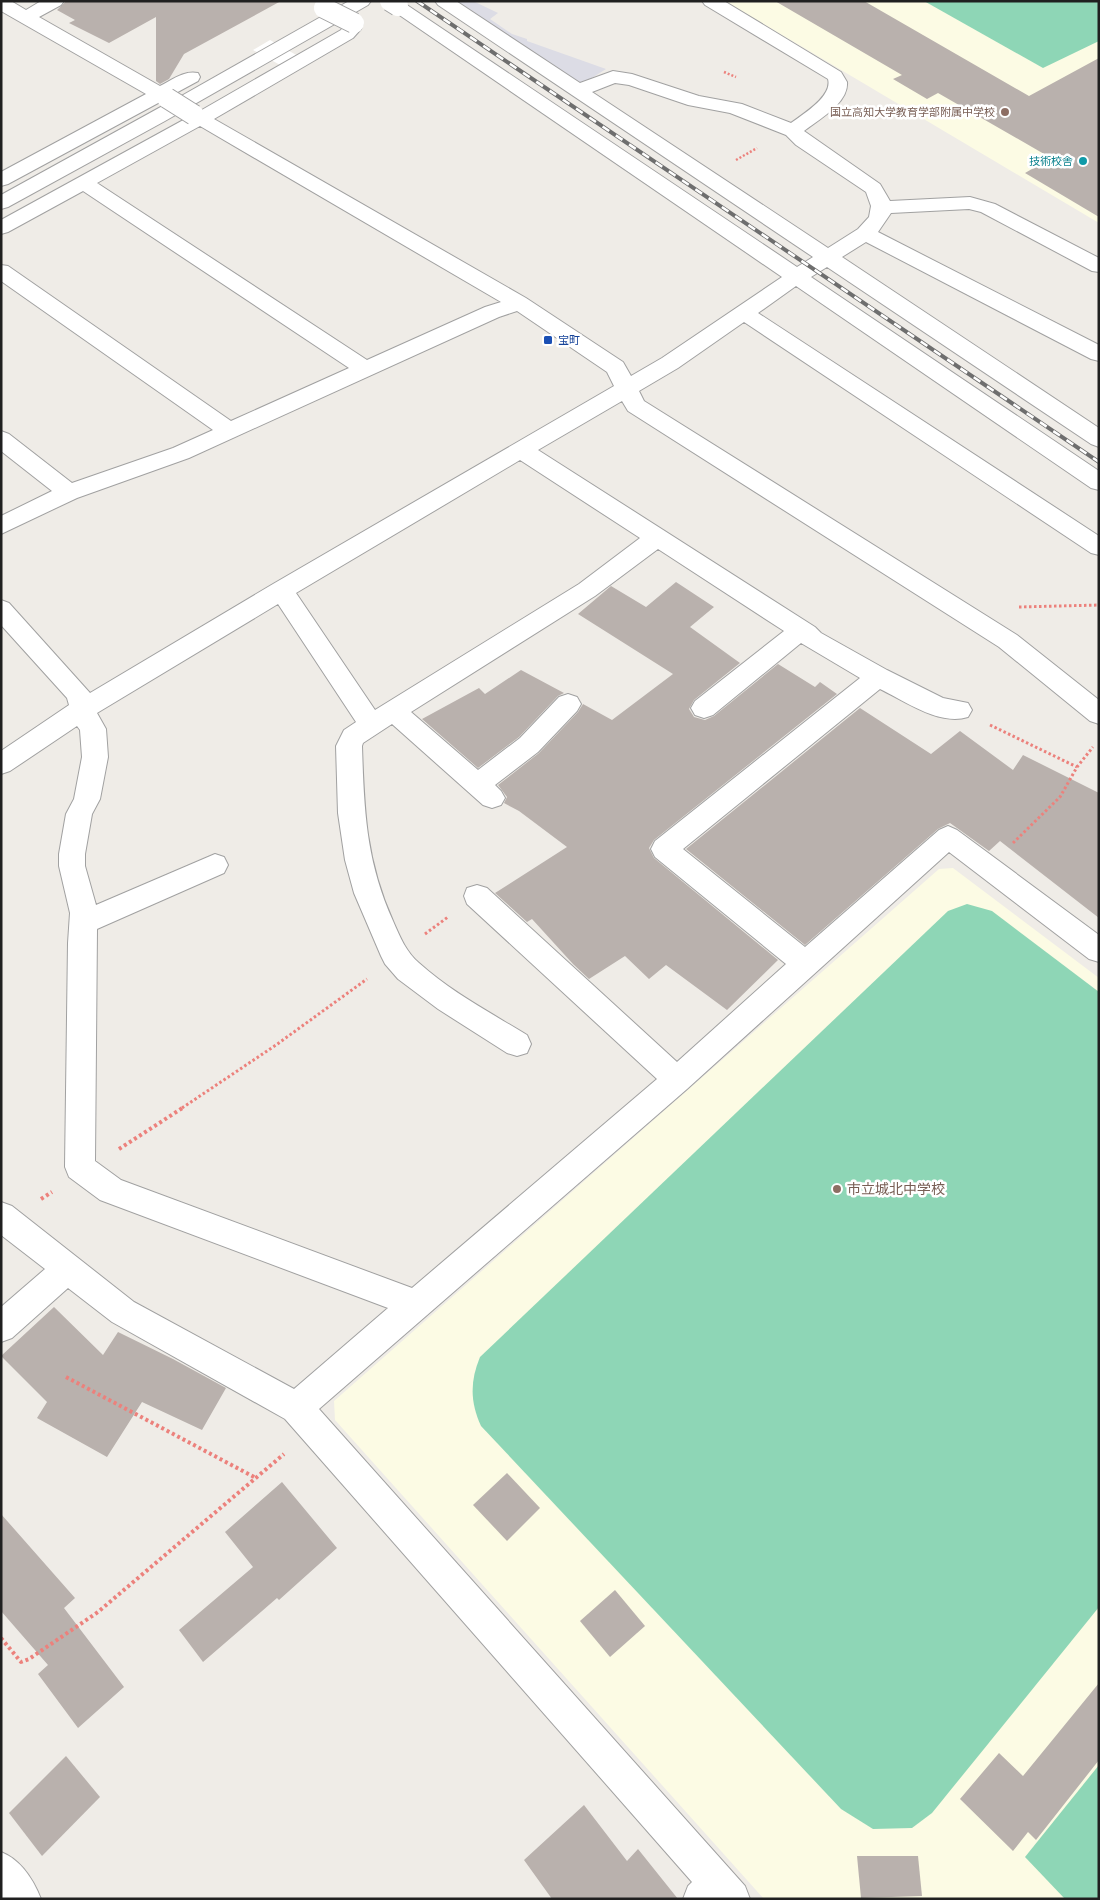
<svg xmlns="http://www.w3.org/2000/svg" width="1100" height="1900" font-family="Inter,'Noto Sans JP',sans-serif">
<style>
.education{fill:#fcfbe4}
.pitch{fill:#8ed6b6}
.plaza{fill:#dcdce5}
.pier{fill:#fff}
.building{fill:#b9b1ad}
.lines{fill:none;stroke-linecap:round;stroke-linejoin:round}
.minor-casing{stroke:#a1a1a1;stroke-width:2}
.path-far2{stroke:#ec817c;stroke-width:2.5;stroke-dasharray:2 2;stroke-linecap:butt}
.path-far1{stroke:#ec817c;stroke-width:3;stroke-dasharray:2.5 2.5;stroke-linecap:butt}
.path{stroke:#ec817c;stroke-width:4;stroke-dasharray:3 3;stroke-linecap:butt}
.minor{fill:#fff;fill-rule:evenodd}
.rail-casing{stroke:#6e6e6e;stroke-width:4}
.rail{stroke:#fff;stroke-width:2.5;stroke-dasharray:8;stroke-linecap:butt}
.minor-bridge-casing{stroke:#a1a1a1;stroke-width:22;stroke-linecap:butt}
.minor-bridge{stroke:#fff;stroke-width:20}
.education-dot{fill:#8d6e63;stroke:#fff;stroke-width:2}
.culture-dot{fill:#0f9aa8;stroke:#fff;stroke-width:2}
.transit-dot{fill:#1a4fb4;stroke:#fff;stroke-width:2}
.labels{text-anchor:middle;stroke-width:5;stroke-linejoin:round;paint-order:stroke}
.far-education-label{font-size:11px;fill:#785e54;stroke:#fff;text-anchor:end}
.far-culture-label{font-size:11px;fill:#0d838f;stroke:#fff;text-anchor:end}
.far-transit-label{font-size:11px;fill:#164399;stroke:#fff;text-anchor:start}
.education-label{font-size:14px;fill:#785e54;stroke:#fff;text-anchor:start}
</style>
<rect width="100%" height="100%" fill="#efece7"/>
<g class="education">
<polygon points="725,1 1099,1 1099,223"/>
<polygon points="953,868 1099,978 1099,1899 764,1899 335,1420 334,1401 939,869"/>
</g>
<g class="pitch">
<polygon points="924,1 1099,1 1099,41 1043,68"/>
<path d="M967 904 992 911 1099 992V1607L932 1813 912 1828 873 1829 841 1809 481 1426C470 1402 470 1381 480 1357L948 911Z"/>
<polygon points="1099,1765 1099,1899 1065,1899 1025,1857"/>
</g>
<polygon class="plaza" points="457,1 473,1 498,13 490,19 512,34 527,39 527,41 606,69 587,81 581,83 571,81 487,26"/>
<polygon class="pier" points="270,40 298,56 282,66 253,50"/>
<g class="building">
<polygon points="66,1 281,1 184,54 169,79 160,84 156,81 156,17 109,43 69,23 75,20 57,10"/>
<polygon points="775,1 864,1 1029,96 1099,58 1099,217 1025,173 1051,158 938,93 927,99 893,79 902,75"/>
<polygon points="676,582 714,607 690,627 740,663 694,700 689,709 694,717 705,720 714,716 778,664 815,687 820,682 837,694 654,840 649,848 654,858 778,960 727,1010 666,965 649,979 625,956 589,979 573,964 532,919 527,922 495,893 567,847 519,811 504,803 507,797 498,785 539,753 578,712 583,704 612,720 673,674 578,614 611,586 646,607"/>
<polygon points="521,670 564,693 558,696 519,737 478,768 422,719 479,688 485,694"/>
<polygon points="860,708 931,754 960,731 1013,770 1023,755 1099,793 1099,918 1000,841 989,851 950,823 938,829 805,945 686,849"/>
<polygon points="54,1307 103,1355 118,1332 173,1359 226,1388 202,1430 142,1402 107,1457 37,1418 47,1402 1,1356"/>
<polygon points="507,1473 540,1508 507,1541 473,1505"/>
<polygon points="282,1482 337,1548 279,1600 277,1598 203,1662 179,1630 253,1567 225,1532"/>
<polygon points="1,1514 75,1598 64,1608 124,1687 78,1728 38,1674 48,1665 1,1611"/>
<polygon points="615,1590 645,1626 610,1657 580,1621"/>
<polygon points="1099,1683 1099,1760 1036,1840 1028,1832 1013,1851 960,1799 999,1753 1023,1776"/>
<polygon points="66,1756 100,1797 42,1856 9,1813"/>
<polygon points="584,1805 627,1861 638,1849 678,1899 552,1899 524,1860"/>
<polygon points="857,1856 918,1856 922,1896 861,1898"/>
</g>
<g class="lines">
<defs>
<g id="minor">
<path d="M1 1H11L26 10 41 1H64L61 5 39 17 160 86C172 80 184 70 198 73L200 77 198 81 174 94 176 99 349 1H371L368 5 165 121 8 207 1 209V195L168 103 160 102 8 184 1 186V172L146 94 1 11Z"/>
<path d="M401 1 797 267 813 257 438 5 435 1H456L580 83 613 71 632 74 699 96 742 104 791 123C803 114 833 96 828 79L705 5 702 1H724L841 72 847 82C849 103 818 120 804 131L880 184 890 201 970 197 995 204 1099 258V272L1092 271 981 212 969 209 891 213 878 232 1099 345V361L1091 359 866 242 842 257 1099 428V447L1091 444 827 267 811 277 1099 471V490L1091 488 796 286 758 313 1099 536V555L1091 553 744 322 678 368 639 391 644 401 1017 635 1099 700V724L1090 721 999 647 628 411 622 401 538 450 815 627 821 633 887 670 943 698 968 703 972 710 968 717C939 726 905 701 880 689L683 849 805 947 939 830 948 826 957 830 1099 935V962L1089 959 949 852 687 1089 319 1409 745 1886 750 1899H683L688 1886 692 1882 285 1419 112 1322 68 1288 12 1338 1 1342V1307L45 1269 1 1235V1202L12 1206 134 1302 294 1389 388 1308 100 1200 69 1177 65 1167 68 943 70 913 59 866V854L66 814 74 799 82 757 80 730 77 726 10 771 1 774V751L69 705 67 698 1 625V600L9 603 90 693 273 584 614 386 607 372 517 311 499 317 189 458 77 498 1 534V516L52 491 1 451V431L9 434 72 483 173 448 213 430 1 281V265L8 266 231 421 349 368 83 191 8 232 1 234V220L187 118 184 115 187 111 194 109 200 111 341 30 348 19 354 18 360 19 363 23 361 29 353 38 214 119 526 298 623 362 631 376 662 358 782 277 392 10 389 6 392 2ZM615 83 629 85 688 105 730 113 786 135 796 145 866 192 871 206 869 217 858 229 828 248 592 92ZM200 126 501 302 485 307 367 360 97 183ZM520 460 640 538 579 584 375 710 296 593ZM658 549 784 631 695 701 691 708 695 715 704 718 713 715 801 643 860 678 655 841 651 849 655 857 786 964 677 1062 487 888 477 885 467 888 464 896 467 904 657 1079 412 1288 121 1180 95 1161 97 929 224 873 228 865 224 857 215 854 96 905 85 866V854L92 814 100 799 108 757 106 729 97 713 278 604 356 722 344 730 336 746 338 813 345 860 354 893 381 956 385 964 398 979 438 1009 507 1053 517 1056 527 1053 531 1044 527 1035C491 1013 451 992 419 963 406 952 400 937 393 921 366 861 364 811 362 746L363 743 392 724 483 805 492 808 501 805 505 798 501 791 495 785 538 752 577 711 581 704 577 697 568 694 559 697 520 738 478 770 411 712 595 596Z"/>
<path d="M1 1852C21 1860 33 1879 41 1899H1Z"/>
</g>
</defs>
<use href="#minor" class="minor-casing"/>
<g class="path-far2">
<polyline points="724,72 736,77"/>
<polyline points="736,160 757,148"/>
</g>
<g class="path-far1">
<polyline points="1019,607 1099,605"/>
<polyline points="990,725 1077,767"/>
<polyline points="1013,843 1060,797 1077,767 1093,747"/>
<polyline points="425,934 448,917"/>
<polyline points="182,1108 276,1045 367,979"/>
</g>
<g class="path">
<polyline points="119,1149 184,1107"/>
<polyline points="41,1199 52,1192"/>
<polyline points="66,1377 256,1478"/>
<polyline points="1,1638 21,1662 29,1659 98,1612 284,1454"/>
</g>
<use href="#minor" class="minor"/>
<defs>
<polyline id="rail" points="417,1 1099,462"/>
</defs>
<use href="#rail" class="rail-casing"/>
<use href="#rail" class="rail"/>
<defs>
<g id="minor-bridge">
<polyline points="390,1 398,6"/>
<polyline points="324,8 354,23"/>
<polyline points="167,98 194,115"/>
</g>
</defs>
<use href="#minor-bridge" class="minor-bridge-casing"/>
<use href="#minor-bridge" class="minor-bridge"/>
</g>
<g class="education-dot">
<circle cx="1005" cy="112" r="5"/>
<circle cx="837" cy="1189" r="5"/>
</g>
<circle class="culture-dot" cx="1083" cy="161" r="5"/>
<rect class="transit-dot" x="543" y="335" width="10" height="10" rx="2.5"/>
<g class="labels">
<g class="far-education-label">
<text x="995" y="116">国立高知大学教育学部附属中学校</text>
</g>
<g class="far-culture-label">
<text x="1073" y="165">技術校舎</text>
</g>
<g class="far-transit-label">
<text x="558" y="344">宝町</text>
</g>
<g class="education-label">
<text x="847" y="1194">市立城北中学校</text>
</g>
</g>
<rect width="1100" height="1900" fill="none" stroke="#202020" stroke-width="5"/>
</svg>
